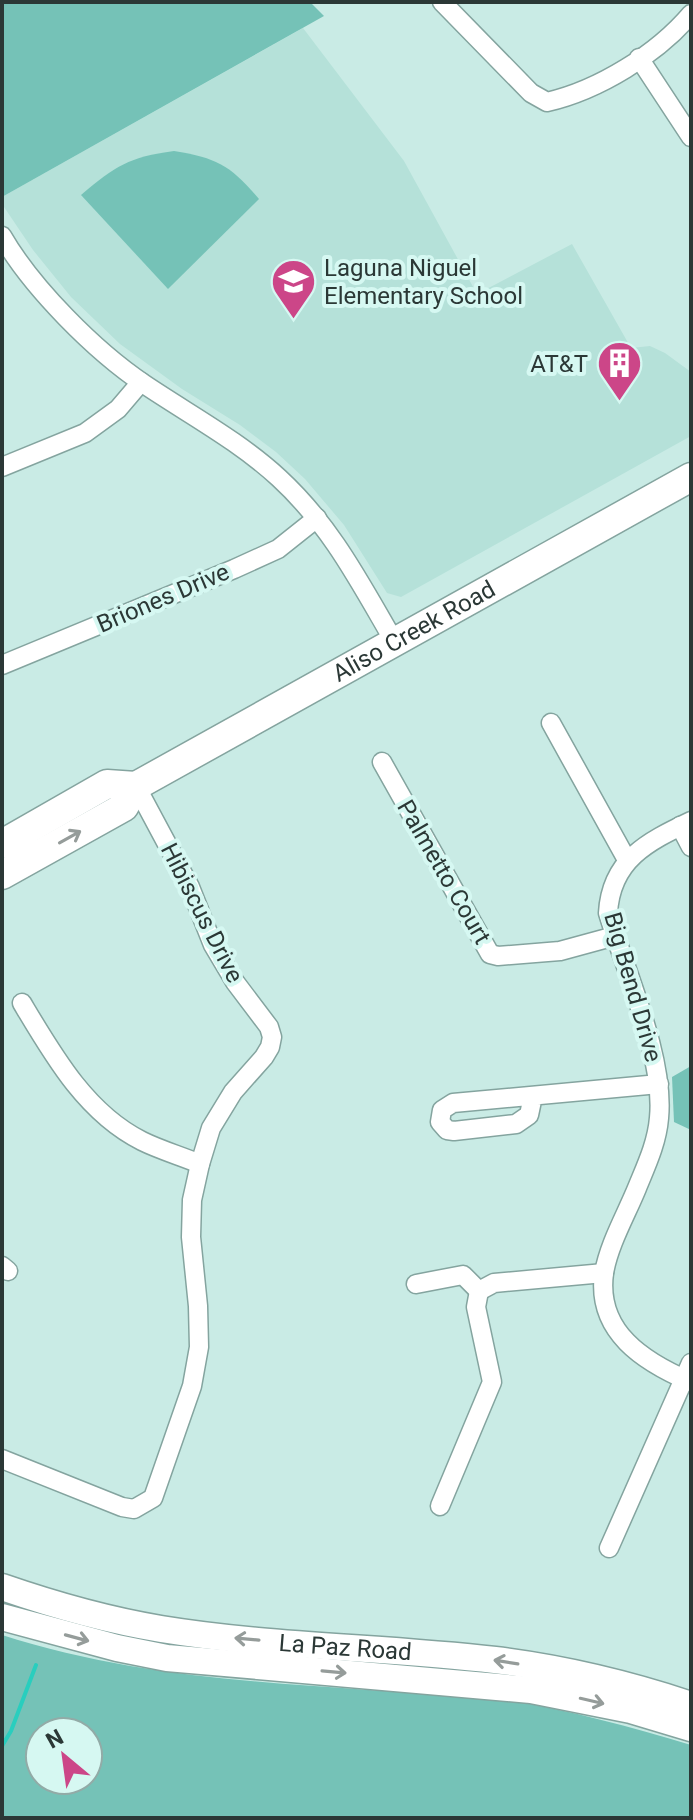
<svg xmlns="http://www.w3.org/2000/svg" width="693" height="1820" font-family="Roboto,sans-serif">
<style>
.built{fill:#b5e1d9}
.green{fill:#75c2b7;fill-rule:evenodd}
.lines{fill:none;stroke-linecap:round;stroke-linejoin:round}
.stream{stroke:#29cebe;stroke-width:4}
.street-casing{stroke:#84a49f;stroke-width:21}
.secondary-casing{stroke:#84a49f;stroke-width:29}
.primary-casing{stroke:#84a49f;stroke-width:31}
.street{stroke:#fff;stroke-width:18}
.secondary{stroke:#fff;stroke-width:26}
.primary{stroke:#fff;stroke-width:28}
.oneway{stroke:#959c9a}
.labels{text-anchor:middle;stroke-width:8;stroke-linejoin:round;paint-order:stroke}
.poi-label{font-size:24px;fill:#2b3836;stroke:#d6f8f2;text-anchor:start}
.street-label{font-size:24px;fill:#2b3836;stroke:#d6f8f2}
</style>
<rect width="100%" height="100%" fill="#c9ebe5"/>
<polygon class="built" points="303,28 404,161 477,294 572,244 631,348 650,346 665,353 691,372 691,436 401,597 387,593 344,525 305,479 276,452 240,425 182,389 120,344 71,297 33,250 2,204 2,197"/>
<g class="green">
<polygon points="2,2 310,2 324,16 2,197"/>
<path d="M174 151C217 158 230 165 259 199L168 289 81 195C115 166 129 157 174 151Z"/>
<polygon points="691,1066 691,1130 674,1122 672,1077"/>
<path d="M2 1635C124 1674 241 1681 368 1690 400 1692 433 1691 465 1694 543 1703 617 1723 691 1745V1818H2ZM40 1732H88V1780H40Z"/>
</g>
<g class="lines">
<polyline class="stream" points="2,1746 11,1731 36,1665"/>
<defs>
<g id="street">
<path d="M442 2 531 93 547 102C599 90 657 54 691 14"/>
<polyline points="639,58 691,137"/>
<path d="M2 236C32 288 95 351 144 384 190 415 239 441 279 478 331 526 359 581 394 641"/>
<polyline points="2,467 85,433 118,409 141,382"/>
<polyline points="2,665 234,569 278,549 317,518"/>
<polyline points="551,723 627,860"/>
<polyline points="382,762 490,954 498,956 560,951 615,936"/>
<path d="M691 821C647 842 611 860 608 913 626 973 665 1058 659 1118 657 1143 646 1166 637 1188 626 1215 609 1244 604 1273 596 1332 644 1362 691 1382"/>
<polyline points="680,826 691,847"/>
<path d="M22 1003C53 1055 86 1113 142 1141 160 1150 181 1156 200 1164"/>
<polyline points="533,1096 529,1115 516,1124 454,1131 447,1130 440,1122 442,1110 453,1103 659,1084"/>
<polyline points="2,1266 8,1271"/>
<polyline points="416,1284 463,1275 479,1291 494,1283 604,1273"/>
<polyline points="2,1459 122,1507 134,1509 153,1498 192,1386 199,1347 198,1306 191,1237 192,1200 200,1164 211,1128 233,1092 264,1057 270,1047 272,1037 269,1027 235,982 213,945 190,887 136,786"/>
<polyline points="440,1506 492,1382 476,1307 479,1291"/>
<polyline points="609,1548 691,1363"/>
</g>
<g id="secondary">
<path id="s1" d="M2 1587C54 1605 107 1620 161 1629 271 1647 384 1647 495 1660 561 1668 628 1684 691 1705"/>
<polyline points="2,1617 117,1648 167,1658 531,1690 631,1710 691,1728"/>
</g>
<g id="primary">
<polyline points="2,844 107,784 136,786"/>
<path id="s2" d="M2 875 124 807 136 786 691 477"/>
</g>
</defs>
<use href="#street" class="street-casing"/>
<use href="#secondary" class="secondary-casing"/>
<use href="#primary" class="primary-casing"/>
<use href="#street" class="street"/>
<use href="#secondary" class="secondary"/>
<use href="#primary" class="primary"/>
</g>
<defs><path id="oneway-shaft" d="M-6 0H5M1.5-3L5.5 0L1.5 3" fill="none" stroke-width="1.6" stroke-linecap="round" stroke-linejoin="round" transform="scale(2)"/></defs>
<g class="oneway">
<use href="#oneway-shaft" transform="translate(70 837) rotate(-29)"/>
<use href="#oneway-shaft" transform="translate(77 1638) rotate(15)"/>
<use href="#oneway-shaft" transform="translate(247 1639) rotate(-175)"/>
<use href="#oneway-shaft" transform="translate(506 1662) rotate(-171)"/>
<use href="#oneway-shaft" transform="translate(334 1672) rotate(5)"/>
<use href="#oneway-shaft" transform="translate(592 1701) rotate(13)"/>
</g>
<defs>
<symbol id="school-pin" viewBox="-11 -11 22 30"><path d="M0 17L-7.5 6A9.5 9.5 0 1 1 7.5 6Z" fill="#cc4688" stroke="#d6f8f2"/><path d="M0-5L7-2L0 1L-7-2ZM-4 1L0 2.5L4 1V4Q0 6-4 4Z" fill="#fff"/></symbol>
<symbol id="building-pin" viewBox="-11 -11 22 30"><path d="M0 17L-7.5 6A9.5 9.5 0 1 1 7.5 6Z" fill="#cc4688" stroke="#d6f8f2"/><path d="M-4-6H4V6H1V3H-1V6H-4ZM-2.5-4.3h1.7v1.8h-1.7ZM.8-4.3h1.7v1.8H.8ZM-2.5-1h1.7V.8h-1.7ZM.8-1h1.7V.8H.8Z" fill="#fff"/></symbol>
</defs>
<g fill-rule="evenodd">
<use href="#school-pin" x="268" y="256" width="51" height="69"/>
<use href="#building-pin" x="594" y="338" width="51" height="69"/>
</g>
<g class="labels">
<g class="poi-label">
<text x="324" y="276">Laguna Niguel<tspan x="324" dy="28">Elementary School</tspan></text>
<text x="588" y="372" text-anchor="end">AT&amp;T</text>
</g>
<g class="street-label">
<text transform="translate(163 598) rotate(-23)" y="8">Briones Drive</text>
<text dy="8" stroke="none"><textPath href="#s2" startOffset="482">Aliso Creek Road</textPath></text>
<text transform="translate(444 872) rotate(60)" y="8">Palmetto Court</text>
<text transform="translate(202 913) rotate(63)" y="8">Hibiscus Drive</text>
<text transform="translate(633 987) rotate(74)" y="8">Big Bend Drive</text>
<text dy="8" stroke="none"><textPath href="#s1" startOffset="350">La Paz Road</textPath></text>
</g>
</g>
<rect width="693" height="1820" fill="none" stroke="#2b3836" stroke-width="8"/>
<g transform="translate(64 1756) rotate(331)"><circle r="38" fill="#d6f8f2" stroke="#92aba7" stroke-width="2"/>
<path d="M0-6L14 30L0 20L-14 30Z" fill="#cc4688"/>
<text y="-12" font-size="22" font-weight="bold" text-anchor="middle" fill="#2b3836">N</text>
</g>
</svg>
